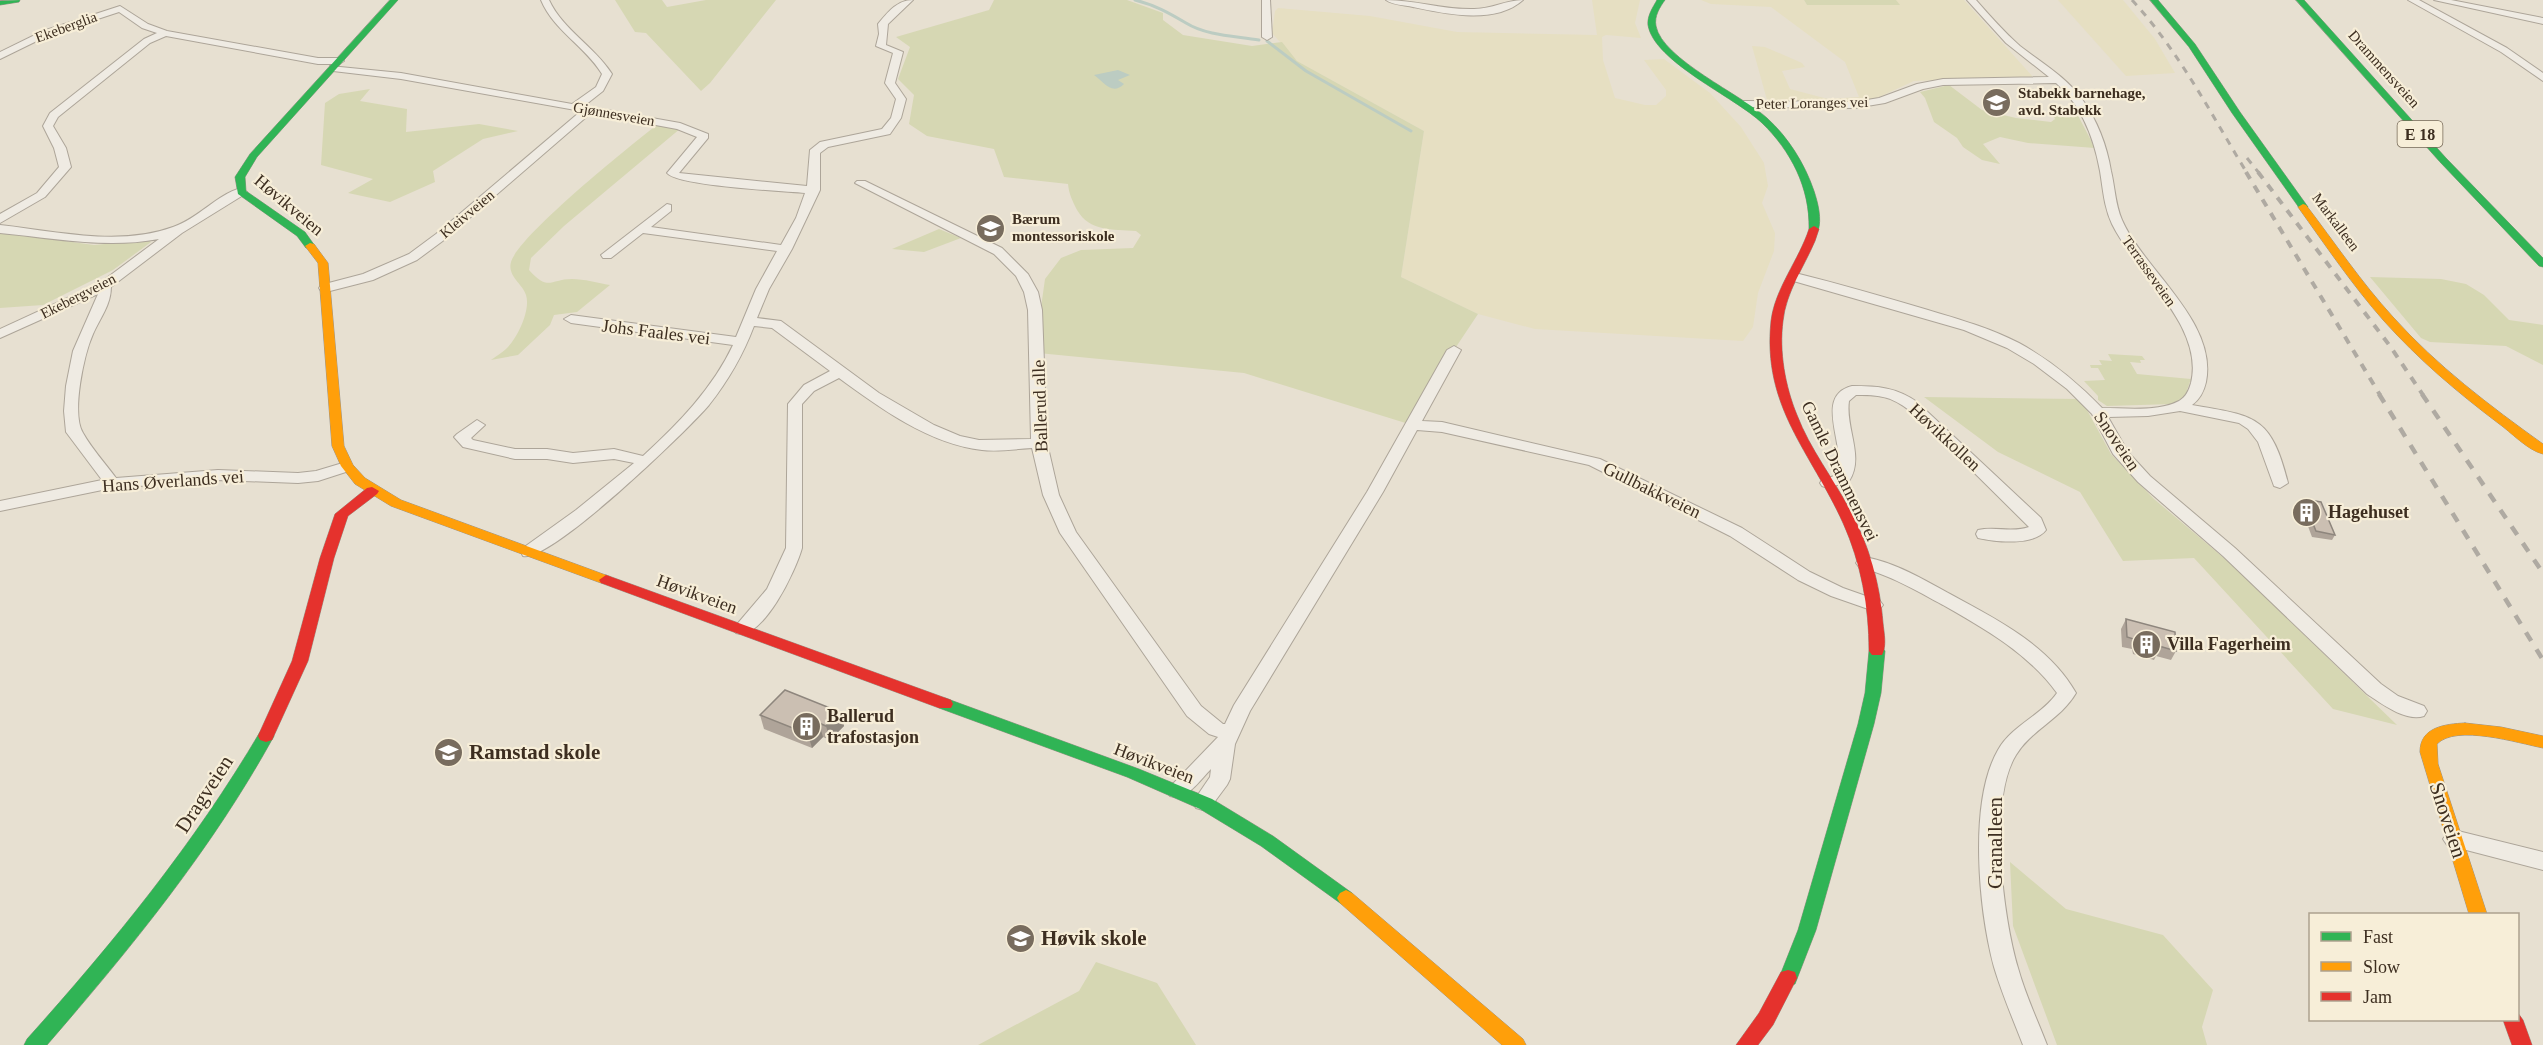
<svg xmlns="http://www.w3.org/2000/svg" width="2543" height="1045" font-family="'Times New Roman',serif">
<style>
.farmland{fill:#e6dfc2}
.green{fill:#d6d7b3}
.water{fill:#bcccc2}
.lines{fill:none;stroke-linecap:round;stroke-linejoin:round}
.stream{stroke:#bcccc2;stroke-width:3}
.street-casing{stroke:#ada599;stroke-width:2}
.fast-casing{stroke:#9c958a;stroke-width:1}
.slow-casing{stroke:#9c958a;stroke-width:1}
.jam-casing{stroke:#9c958a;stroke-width:1}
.street{fill:#efebe3;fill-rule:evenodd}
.fast{fill:#30b455;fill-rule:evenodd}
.slow{fill:#ff9f0a;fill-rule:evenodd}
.jam{fill:#e5322d;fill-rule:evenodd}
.rail-far2{stroke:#afaaa2;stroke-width:3;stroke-dasharray:7 7;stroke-linecap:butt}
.rail-far1{stroke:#afaaa2;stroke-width:4;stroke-dasharray:8 8;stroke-linecap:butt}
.rail{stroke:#afaaa2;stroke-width:4.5;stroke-dasharray:10 10;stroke-linecap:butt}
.wall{fill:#afa499}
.shaded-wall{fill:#8e867d}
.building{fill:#cbbfb2;stroke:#8e867d;stroke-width:1.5}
.labels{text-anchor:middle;stroke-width:4.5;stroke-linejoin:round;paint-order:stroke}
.far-street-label{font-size:15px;fill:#3d2e20;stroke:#f7eed8}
.far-poi-label{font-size:15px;font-weight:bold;fill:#3d2e20;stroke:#f7eed8;text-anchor:start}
.shield{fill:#f7eed8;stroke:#756857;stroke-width:1.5}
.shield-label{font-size:16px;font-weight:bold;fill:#3d2e20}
.street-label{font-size:18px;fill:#3d2e20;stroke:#f7eed8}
.poi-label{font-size:18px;font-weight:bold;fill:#3d2e20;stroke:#f7eed8;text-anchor:start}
.near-poi-label{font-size:21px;font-weight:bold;fill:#3d2e20;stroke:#f7eed8;text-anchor:start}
.near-street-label{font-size:21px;fill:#3d2e20;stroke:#f7eed8}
</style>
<rect width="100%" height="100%" fill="#e7e0d1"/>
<g class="farmland">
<polygon points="1592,0 1640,0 1635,23 1641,38 1606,35 1602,37 1603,60 1615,98 1645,105 1656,105 1666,96 1666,90 1644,60 1664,59 1710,93 1741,127 1764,163 1768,186 1762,203 1775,233 1774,251 1758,293 1753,327 1743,341 1535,329 1478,314 1401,277 1424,131 1297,61 1272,33 1275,11 1278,8 1370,16 1457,32 1597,35"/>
<polygon points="1701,0 1804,0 1807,5 1899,5 1896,0 1964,0 2033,77 1914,81 1855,108 1767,100 1752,46 1765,47 1802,63 1805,67 1782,71 1790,89 1828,99 1859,97 1845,62 1771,7 1711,4"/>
<polygon points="2058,0 2123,0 2155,39 2175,73 2126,76"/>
</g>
<g class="green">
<polygon points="615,0 662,0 667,7 706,0 776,0 710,83 701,91 646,33 635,32"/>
<path d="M994 0H1127L1163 13V20L1183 35 1252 46 1282 42 1297 61 1424 131 1401 277 1478 314 1454 350 1412 425 1244 373 1038 353 1037 336 1045 279 1061 258 1081 250 1133 248 1141 235 1136 231C1112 229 1090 232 1077 210 1072 200 1069 194 1068 184L1004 177 994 149 927 136 909 124 914 95 898 79 910 47 896 37 989 10Z"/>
<polygon points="1804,0 1896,0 1900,5 1807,5"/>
<polygon points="1949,85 1982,110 2016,118 2051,122 2055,119 2052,112 2066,111 2066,106 2073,106 2095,148 2028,143 2000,137 1983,144 2000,164 1982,160 1963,147 1957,138 1934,122 1925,98 1920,92"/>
<polygon points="370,89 360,101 407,109 406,132 479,124 518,131 483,139 433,171 435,182 390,202 348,193 373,179 321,165 325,103 339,94"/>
<path d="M658 124 681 128 564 226 531 258 529 270C549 292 550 279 572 279 584 279 598 283 610 285L577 312 554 315 550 325 518 355 491 360C496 356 502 353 506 349 517 339 531 310 526 295 523 284 507 276 511 262 519 235 630 146 658 124Z"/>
<polygon points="939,229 961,238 924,252 892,249"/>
<polygon points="0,232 94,245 148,240 151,242 113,270 43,305 0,308"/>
<polygon points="2370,277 2441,279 2466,284 2484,295 2509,320 2543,325 2543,365 2506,346 2430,342 2421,338"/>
<polygon points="2108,354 2142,356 2145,360 2140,360 2141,363 2130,362 2137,374 2191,379 2185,396 2173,404 2107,406 2098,400 2098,396 2084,381 2105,380 2098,368 2091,368 2090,365 2102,365 2099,360 2112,361"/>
<polygon points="1924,397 2081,399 2111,454 2154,499 2231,564 2397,725 2333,709 2194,558 2123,561 2080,492 1998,452"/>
<polygon points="2010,862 2066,909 2163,935 2213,990 2202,1027 2207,1045 2057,1045 2013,926"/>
<polygon points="1096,962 1157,983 1196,1045 978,1045 1079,991"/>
</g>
<path class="water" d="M1118 70 1130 75 1118 80 1124 84C1112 96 1104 82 1094 75Z"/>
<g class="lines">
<g class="stream">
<path d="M1135 0C1155 5 1169 13 1186 23 1207 36 1236 36 1259 40"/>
<polyline points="1267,41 1306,71 1411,131"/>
</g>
<defs>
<g id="street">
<path d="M541 0H549C563 30 594 46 612 74L603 91 584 106 680 123 708 134V138L679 173 807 186 810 150 820 142 882 129 891 118 896 99 885 83 893 53 876 46 879 34 878 24C888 12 897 0 913 0L888 24 886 45 903 52 895 83 906 99 901 118 890 134 828 147 820 153V190L792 249 769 289 757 318 781 321 879 393 934 425 960 436 979 440 1031 439 1028 310 1024 292 1016 276 994 254 855 183 857 181H865L1002 248 1028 274 1038 292 1042 310 1047 443 1059 495 1076 532 1201 706 1223 724H1225L1234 705 1367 492 1447 350 1454 346 1461 350 1422 421 1442 422 1600 459 1742 528 1810 572 1843 588 1880 601 1883 605 1880 609 1874 611 1831 596 1798 580 1730 536 1589 465 1442 432 1417 430 1383 492 1250 711 1235 744 1230 779 1227 785 1210 808 1203 810 1196 808 1193 802 1210 777 1211 769C1200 780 1187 801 1170 796L1167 790 1218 737 1209 734 1187 716 1060 533 1043 495 1032 448C1016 449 998 452 982 450 929 444 880 408 839 378L814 391 802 404V548C796 570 763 641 736 633L733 629 767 589 786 548 788 404 804 385 830 371 772 328 754 326C743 355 728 381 709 405 687 431 550 563 523 556L521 552 523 548 576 510 634 463 614 459 573 463 547 459H515L463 447 454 437 457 434 477 420 485 425 471 438 473 440 515 449H547L573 453 614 449 643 456C678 424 713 388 733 345L571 323 564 319 571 315 736 337 756 289 777 251 643 233 611 258H603L601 255 667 204 671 205V211L651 227 781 245 796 218 805 193C783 191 677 186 667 173L697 137 677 129 591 113 444 240 417 260 373 280 326 292 321 291 319 288 321 285 363 274 409 254 436 234 581 111 401 79 333 71 330 70V66L401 73 572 104 596 87 602 74C585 46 554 31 541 0Z"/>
<polygon points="1262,0 1270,0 1272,37 1267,40 1262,37"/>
<path d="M1386 0C1415 0 1444 10 1474 9 1492 9 1506 0 1523 0 1495 25 1446 14 1413 7 1404 5 1393 5 1386 0Z"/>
<path d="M1967 0H1976C1990 16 2004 32 2020 46 2042 63 2066 77 2082 99 2097 120 2107 146 2111 171 2115 187 2115 204 2122 220 2144 270 2218 322 2206 382 2204 391 2200 399 2192 405 2255 416 2271 415 2288 483L2280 488 2274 486 2258 442 2248 429 2239 423 2180 411 2148 416 2108 417 2128 452 2150 476 2235 548 2381 684 2398 696 2424 706 2427 711 2424 716C2406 722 2382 704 2367 694L2223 556 2138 482 2113 454 2092 414 2067 389 2034 364 2007 348 1964 330 1790 280 1789 277 1795 273C1840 284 1884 297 1928 310 1958 319 1990 328 2019 343 2050 360 2077 382 2102 408 2125 408 2158 412 2179 401 2186 397 2189 390 2191 383 2205 326 2135 272 2112 224 2104 207 2103 189 2100 171 2094 138 2082 106 2056 83L1943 85 1923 89 1885 103 1855 108 1744 107 1739 104 1744 101 1855 102 1879 98 1917 84 1943 79 2049 77 2006 43Z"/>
<polygon points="2408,0 2419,0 2507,48 2543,73 2543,81 2501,52"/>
<polygon points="2434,0 2451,0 2543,18 2543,24"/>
<polygon points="120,6 148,24 167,31 318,58 339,58 344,61 339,64 318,64 166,36 150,43 58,117 53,126 66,148 71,167 45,197 0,223 0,214 37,193 59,167 54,148 43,126 50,113 144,39 157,33 142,28 119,12 49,35 0,59 0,52 43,31"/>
<path d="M241 188 247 192 245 194 182 233 111 287C111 305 100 318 93 334 84 354 71 414 83 433 92 449 105 463 116 478L218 470 298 473 316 471 346 462 354 467 352 470 318 481 298 483 218 480 112 488 0 511V501L102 480 66 432 64 411 66 386 73 351 98 294 0 338V329L100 283 159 239C106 249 53 238 0 233V225C55 231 119 247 173 227 198 219 216 195 241 188Z"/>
<path d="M1852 386C1877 386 1896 387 1917 402L2041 518 2046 530C2034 546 1996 542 1978 538L1976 534 1978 530C1995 526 2012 533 2029 527L1920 419C1897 399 1886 394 1856 395L1849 401C1845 428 1865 457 1849 481L1828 488 1822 486 1820 483 1822 480 1837 475C1848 449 1812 396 1852 386Z"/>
<path d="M1865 557C1897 563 1922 579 1950 594 1996 619 2049 645 2076 693 2061 719 2031 730 2016 755 1988 800 2003 918 2018 968 2025 994 2037 1019 2047 1045H2023C2013 1019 2002 994 1994 967 1979 911 1968 802 1998 750 2012 725 2041 716 2057 693 2028 653 1985 629 1943 605 1915 590 1890 575 1859 567L1856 563 1859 559Z"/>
<polygon points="2454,830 2543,852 2543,870 2447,845 2443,839 2447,833"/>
</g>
<g id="fast">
<polygon points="20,0 19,2 0,5 0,1"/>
<polygon points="390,0 398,0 257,157 245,177 246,191 305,232 315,246 314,248 306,248 297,236 238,194 235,177 250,154"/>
<path d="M1657 0H1665C1660 7 1654 16 1656 26 1662 59 1742 95 1767 118 1788 137 1805 164 1814 191 1818 203 1822 219 1818 231H1810L1809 229C1810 188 1791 151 1762 123 1735 97 1654 62 1648 25 1647 16 1653 7 1657 0Z"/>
<polygon points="2150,0 2158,0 2195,44 2240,112 2308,207 2306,209 2300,209 2232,113 2189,47"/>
<polygon points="2296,0 2304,0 2446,158 2543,258 2543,267 2539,266 2440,162"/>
<polygon points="1877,646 1882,647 1885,651 1881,693 1874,724 1816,930 1795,984 1788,986 1781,984 1779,978 1798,930 1858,724 1865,693 1869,651 1872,647"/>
<polygon points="945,698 1139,769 1212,799 1273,836 1352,893 1355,898 1352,903 1346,906 1340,903 1261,846 1200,809 1127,777 939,708 937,704 939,700"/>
<path d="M266 730 272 732 274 736C212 849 131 948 47 1045H24L27 1039C114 942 194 844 260 732Z"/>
</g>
<g id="slow">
<path d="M2303 204 2306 205C2335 243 2361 282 2393 317 2437 366 2490 406 2543 444V454C2527 450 2511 432 2498 423 2457 392 2418 359 2384 321 2353 286 2326 246 2298 207Z"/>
<polygon points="310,243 314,244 328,263 344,446 353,465 365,478 401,500 611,577 613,580 611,583 601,583 391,506 355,484 341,466 332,446 318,263 305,246"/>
<path d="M2465 723 2501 727 2543 736V748C2518 743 2456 724 2437 744L2438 764 2487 914H2469L2420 752C2420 727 2445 724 2465 723Z"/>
<polygon points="1346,890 1352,893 1523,1039 1526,1045 1502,1045 1340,903 1337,898 1340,893"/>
</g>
<g id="jam">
<path d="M1814 226 1819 229 1815 241C1804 267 1786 292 1783 321 1779 351 1785 386 1797 415 1810 449 1833 478 1850 510 1869 545 1880 584 1883 623 1884 633 1887 646 1882 655H1872L1869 651C1869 607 1861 563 1843 523 1811 452 1762 407 1771 321 1775 288 1799 260 1809 229Z"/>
<polygon points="372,487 379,491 377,494 348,516 334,558 308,661 272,740 266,742 260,740 258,736 292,661 320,558 335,514 367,488"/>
<polygon points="606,575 951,700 953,704 951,708 939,708 601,583 599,580"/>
<polygon points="1788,970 1795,972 1797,978 1773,1025 1758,1045 1736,1045 1759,1013 1781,972"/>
<polygon points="2518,1013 2523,1020 2532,1045 2512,1045 2503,1020 2518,1020"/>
</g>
</defs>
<use href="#street" class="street-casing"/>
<use href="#fast" class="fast-casing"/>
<use href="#slow" class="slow-casing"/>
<use href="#jam" class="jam-casing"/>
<use href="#street" class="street"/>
<use href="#fast" class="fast"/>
<use href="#slow" class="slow"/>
<use href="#jam" class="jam"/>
<g class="rail-far2">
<path d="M2132 0C2179 51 2211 114 2247 173"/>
<polyline points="2247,158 2259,173"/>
</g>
<g class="rail-far1">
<polyline points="2246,172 2380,395"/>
<polyline points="2258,172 2390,346 2423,395"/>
</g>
<g class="rail">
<polyline points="2379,394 2543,660"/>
<polyline points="2422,394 2543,573"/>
</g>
</g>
<g class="wall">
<polygon points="2303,499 2335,535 2332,540 2312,537 2300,505"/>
<polygon points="2126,619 2176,651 2171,660 2156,656 2154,660 2133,654 2132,649 2122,647 2121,629"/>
<polygon points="840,712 844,726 830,740 823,737 812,748 764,729 760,715"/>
</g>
<g class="shaded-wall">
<polygon points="840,712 844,726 830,740 826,726"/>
<polygon points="819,723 823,737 812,748 808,734"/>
</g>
<g class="building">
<polygon points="2303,499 2321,502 2335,535 2316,531"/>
<polygon points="2126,619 2175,632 2176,651 2159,646 2159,651 2138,645 2137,640 2127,637"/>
<polygon points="785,690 840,712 826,726 819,723 808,734 760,715"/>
</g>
<defs>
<symbol id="school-disc" viewBox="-11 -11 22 22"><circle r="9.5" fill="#786c5e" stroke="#f7eed8"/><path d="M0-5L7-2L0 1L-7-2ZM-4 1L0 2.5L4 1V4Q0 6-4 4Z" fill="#fff"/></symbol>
<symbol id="building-disc" viewBox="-11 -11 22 22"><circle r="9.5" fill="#786c5e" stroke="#f7eed8"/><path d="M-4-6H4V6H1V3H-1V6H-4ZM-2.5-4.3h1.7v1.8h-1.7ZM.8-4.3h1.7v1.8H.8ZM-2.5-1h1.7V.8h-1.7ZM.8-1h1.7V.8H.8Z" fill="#fff"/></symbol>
</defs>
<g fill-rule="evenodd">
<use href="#school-disc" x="1980" y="86" width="33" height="33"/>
<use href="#school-disc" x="974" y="212" width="33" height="33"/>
<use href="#building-disc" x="2290" y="496" width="33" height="33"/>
<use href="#building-disc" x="2130" y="628" width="33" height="33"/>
<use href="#building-disc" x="790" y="710" width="33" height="33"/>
<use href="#school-disc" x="432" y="736" width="33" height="33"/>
<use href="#school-disc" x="1004" y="922" width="33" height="33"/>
</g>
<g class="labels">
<g class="far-street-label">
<text transform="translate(66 27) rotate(-20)" y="5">Ekeberglia</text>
<text transform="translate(2384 69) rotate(48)" y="5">Drammensveien</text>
<text transform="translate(1812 103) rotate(-1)" y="5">Peter Loranges vei</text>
<text transform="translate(614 114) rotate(10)" y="5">Gjønnesveien</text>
<text transform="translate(467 214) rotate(-40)" y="5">Kleivveien</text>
<text transform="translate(2336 222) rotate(53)" y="5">Markalleen</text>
<text transform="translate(2149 271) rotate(55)" y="5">Terrasseveien</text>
<text transform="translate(78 296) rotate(-27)" y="5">Ekebergveien</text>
</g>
<g class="far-poi-label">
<text x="2018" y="98">Stabekk barnehage,<tspan x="2018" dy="17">avd. Stabekk</tspan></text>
<text x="1012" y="224">Bærum<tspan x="1012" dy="17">montessoriskole</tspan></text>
</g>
<rect class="shield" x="2397.5" y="121" width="45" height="26" rx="4.5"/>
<g class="shield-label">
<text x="2420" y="140">E 18</text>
</g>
<g class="street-label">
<text transform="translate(289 205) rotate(40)" y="6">Høvikveien</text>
<text transform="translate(656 332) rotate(7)" y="6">Johs Faales vei</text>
<text transform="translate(1040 406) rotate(-92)" y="6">Ballerud alle</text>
<text transform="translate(1945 437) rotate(43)" y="6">Høvikkollen</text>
<text transform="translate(2117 441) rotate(56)" y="6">Snoveien</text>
<text transform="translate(1840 471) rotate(64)" y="6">Gamle Drammensvei</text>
<text transform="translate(173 481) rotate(-4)" y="6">Hans Øverlands vei</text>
<text transform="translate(1652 490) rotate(26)" y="6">Gullbakkveien</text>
<text transform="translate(697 594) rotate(20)" y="6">Høvikveien</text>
<text transform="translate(1154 763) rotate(21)" y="6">Høvikveien</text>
</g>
<g class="poi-label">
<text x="2328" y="518">Hagehuset</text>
<text x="2167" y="650">Villa Fagerheim</text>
<text x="827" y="722">Ballerud<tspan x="827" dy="21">trafostasjon</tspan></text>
</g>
<g class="near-poi-label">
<text x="469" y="759">Ramstad skole</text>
<text x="1041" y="945">Høvik skole</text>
</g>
<g class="near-street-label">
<text transform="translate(204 794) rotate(-57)" y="7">Dragveien</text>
<text transform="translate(2448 820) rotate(72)" y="7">Snoveien</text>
<text transform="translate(1995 843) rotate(-90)" y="7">Granalleen</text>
</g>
</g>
<rect x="2309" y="913" width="210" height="108" fill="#f7eed8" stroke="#ada18e" stroke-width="1.5"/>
<rect x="2321" y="932" width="30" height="9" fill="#30b455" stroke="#ada18e" stroke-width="1.5"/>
<text x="2363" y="943" font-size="18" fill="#3d2e20">Fast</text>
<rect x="2321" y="962" width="30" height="9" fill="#ff9f0a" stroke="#ada18e" stroke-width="1.5"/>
<text x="2363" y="973" font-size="18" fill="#3d2e20">Slow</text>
<rect x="2321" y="992" width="30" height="9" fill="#e5322d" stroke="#ada18e" stroke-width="1.5"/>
<text x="2363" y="1003" font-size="18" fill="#3d2e20">Jam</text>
</svg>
